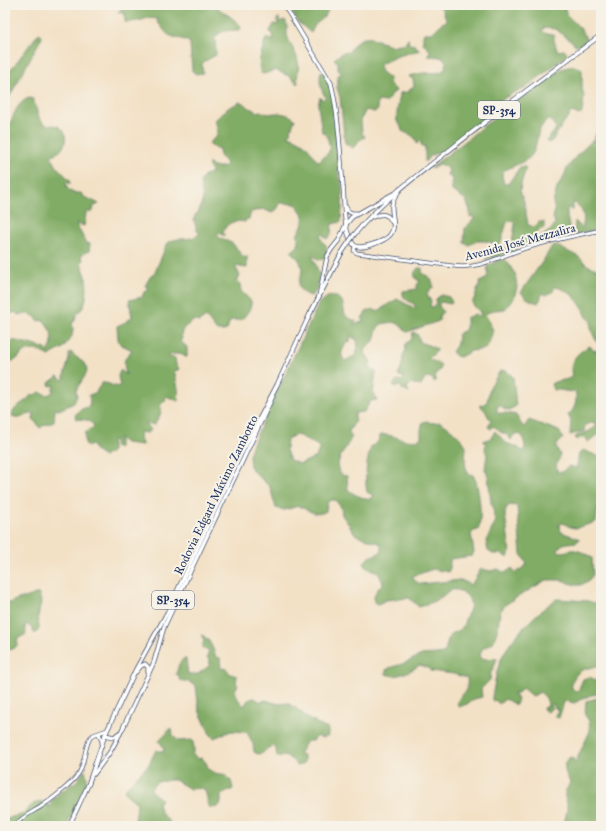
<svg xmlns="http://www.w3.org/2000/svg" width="606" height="831" font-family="'IM FELL Great Primer',serif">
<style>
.forest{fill:#81ac65;stroke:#4e6e62;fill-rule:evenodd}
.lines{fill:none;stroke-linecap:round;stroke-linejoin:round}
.secondary-casing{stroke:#3b4a6e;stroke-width:4.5}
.primary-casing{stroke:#3b4a6e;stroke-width:5}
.secondary{stroke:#fff;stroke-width:3}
.primary{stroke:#fff;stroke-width:3.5}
.primary-bridge-casing{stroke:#3b4a6e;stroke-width:5;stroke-linecap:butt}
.primary-bridge{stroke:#fff;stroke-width:3.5}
.labels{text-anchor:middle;stroke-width:4;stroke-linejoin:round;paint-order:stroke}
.shield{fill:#f7f3e8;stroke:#5d6a87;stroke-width:1}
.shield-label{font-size:11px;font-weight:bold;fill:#1b2f5e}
.street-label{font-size:12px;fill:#1b2f5e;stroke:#f7f3e8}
</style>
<rect width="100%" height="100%" fill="#f7f3e8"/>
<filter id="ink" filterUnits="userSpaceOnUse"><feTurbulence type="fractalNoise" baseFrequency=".025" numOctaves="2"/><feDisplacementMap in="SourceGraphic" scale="8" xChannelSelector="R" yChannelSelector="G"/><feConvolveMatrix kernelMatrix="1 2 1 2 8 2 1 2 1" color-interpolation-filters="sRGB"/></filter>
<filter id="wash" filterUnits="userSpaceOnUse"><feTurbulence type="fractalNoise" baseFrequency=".012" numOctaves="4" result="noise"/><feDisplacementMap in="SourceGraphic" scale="16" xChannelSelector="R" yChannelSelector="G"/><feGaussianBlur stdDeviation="0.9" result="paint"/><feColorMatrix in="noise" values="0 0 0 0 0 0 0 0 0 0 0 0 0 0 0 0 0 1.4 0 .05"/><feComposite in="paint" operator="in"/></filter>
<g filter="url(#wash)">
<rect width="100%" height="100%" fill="#f3e1c6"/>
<g class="forest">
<path d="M134 5H214L236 21 240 25 241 29 238 30C229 31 221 29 215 38L216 55 205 61 202 64 203 73 196 74 192 71 190 43C184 38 178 39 171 36 165 34 162 26 157 22L158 19 148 18C143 20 130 23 125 22L124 12 118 13 123 6 131 7Z"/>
<path d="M288 5H329C327 16 324 18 316 24 314 26 313 30 311 33L298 22Z"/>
<path d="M434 5H557L566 10V14L580 28 587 40 582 45 576 46C570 38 562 35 556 29L543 28 542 31C546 35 548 33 554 34 553 41 556 44 557 51L564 50 567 53 565 57 524 89 515 92 503 99 495 102 492 107 493 109 496 110 494 113 444 150 430 156 425 162V146L422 147 420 140 417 144C415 134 409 135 402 131L400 124 397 122C396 112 399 102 400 93L408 92 414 85 413 79 408 76C414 75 419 73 425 73 434 72 447 76 446 60L440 57 428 56 430 50 423 44V36L424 33H432L442 23 447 21 441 7Z"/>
<path d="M278 18H279L280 22 285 20C288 25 287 29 287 35 289 45 296 51 298 61 300 68 296 75 298 83L297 84 289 76 275 70 264 74 261 73C256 63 263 50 265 40L267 38 273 41V37L270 31 274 24 278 25 277 20Z"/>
<polygon points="39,33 42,37 5,105 5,71 8,72 12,68"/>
<path d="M370 36 374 40H379L380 42 385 43 390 46 406 43 407 39 408 38 409 44 415 45 420 50 398 56 380 64V71L389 78V83L396 90 395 92 391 94 392 95 386 102 378 101 377 105 378 110 374 112 366 110 361 119 362 134 364 135 365 137 358 141 357 144 353 148 345 143 340 97 337 88 338 75 342 74 338 70V63L334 59 342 53 349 52C354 44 358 37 369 38Z"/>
<path d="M572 66 578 67 582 70V88L584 97 582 113 579 115 572 112 569 114V118L564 122 552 141 548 143 546 141 554 132 556 128 554 126 553 122 548 119C546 122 542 125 540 129 536 137 537 149 531 156 527 161 509 168 503 171L502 176 504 184H508L520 167 524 166 526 168 521 184 520 191 524 201 528 225 534 227 539 222H544V228L537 231V235L540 238 536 241 497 257 492 258V256L485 260 493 250 495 254 501 247 506 249 512 242 515 225 514 222 510 221 507 222 500 245 497 247 490 242 485 241H477L469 245 464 243 465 228 474 219 473 216 470 217V210L465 199 452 191 451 184 452 180 450 176H448L447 174 449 171 447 167 439 164 433 168H430L463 143 477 131 521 98 561 69Z"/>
<path d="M321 71C338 88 337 143 338 167 338 173 341 179 342 185 343 197 342 210 341 222L332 224 331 234 327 239 325 238 323 234 320 235 322 241 326 245 327 254 324 259 319 260 312 255 320 276C315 284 320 290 311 296 287 287 306 278 301 265 300 259 295 256 291 252L298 246 299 240C295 233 301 230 303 223 303 221 303 218 304 216L296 204 280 203 278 208 272 213 263 209 251 212 249 219H246L245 222C235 220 226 222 223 233L225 235H222L219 232 217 235C221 241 229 240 234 245 238 249 240 254 245 258L247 256V268L235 266 240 276 236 281 240 284 241 291 251 301C252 308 246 315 241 320H231L229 323 227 330 223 331H217L206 317 199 322 195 320C188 325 179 328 182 339L180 341 187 347V357H185L181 353 179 354H172L169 356 170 358 173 357 175 358 176 365 179 368 178 370 174 371C176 378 180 394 178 401L166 396 165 401 160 405C164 413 157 418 155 425L146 423 151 430 147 433 140 432V440L142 443V445L125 443 119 438V447L118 449 115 447 114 439 112 441V451L104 457 95 451 92 445 87 446 85 443V433L94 427 93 424 87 420 76 419 75 415 82 409 88 407 90 402 89 395 95 393 102 383C109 382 114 388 120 386L118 376 120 371H122L126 375C123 361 123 360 132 350L120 344 118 339 117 326 126 322 132 317 129 300 142 297 144 292 149 289V287L145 286 150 277 155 273C156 267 159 264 161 258 163 254 165 247 167 244 174 235 191 243 200 233L197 231 194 220 195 215 199 211 203 199 200 182 205 175 212 172 209 167V163L213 167H224L226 165C225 159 219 159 219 149L211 146 209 143 217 136V127L215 120 228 108 240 102C245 103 246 106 250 108 253 110 255 110 258 112L260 111 268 114C278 112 287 113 295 119L289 136C305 142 308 146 316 160L319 161 328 153 331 147 329 144 327 136 322 132 318 105 320 97 323 100 326 97C320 91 319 79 321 71Z"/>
<path d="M29 98 33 99C36 107 37 116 43 123 46 127 53 124 57 126 67 129 68 143 61 150 58 153 54 154 51 156L57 167 70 180V185L68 182 66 183 67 188 73 193H81L84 197C89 199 94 201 99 204L93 207 94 210 90 213 89 211 86 213 84 226 76 223 87 245 89 243 90 244 89 251 81 255 83 260 81 263C87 275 89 292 84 305 81 313 76 310 75 321L72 323 73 329 72 336 63 348 52 354 50 356C40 353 36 346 24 353L21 352V355L17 359 5 364V349L11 340C22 342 35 345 46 349L47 352C52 348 53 341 51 335L52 333C48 329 48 324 43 320L38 321C34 313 27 313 18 315L16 312 9 314 5 312V128L9 126C14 115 17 102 29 98Z"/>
<path d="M601 128V229L574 235 575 221 582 228C586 218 583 207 573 202V210H571L568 207C565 216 569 223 571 233L568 236H562L543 240 542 236 552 229 555 223 553 217 555 211 553 203 557 188 565 174 566 170 577 155 594 139 598 129Z"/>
<path d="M555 245 579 257 587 265 601 271V432L598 434 588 442 583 436 577 440 575 437C582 432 590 433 596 426L594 422 585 425 584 431 570 435 571 421 568 415C575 410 578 399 575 391 568 393 561 389 553 390L551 384C557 379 567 382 572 376 568 361 578 352 590 346L593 350 598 351 600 348C596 339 589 331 591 321L588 319C581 304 572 289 554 287L553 292 546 295 542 293 540 300 538 303C531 301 525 298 521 292L543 261 552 246Z"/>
<path d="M502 259C510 260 510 269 515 273L517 287 514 298 505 309 494 310 485 314 493 330C491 336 489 345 485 349L471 351 460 357 456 356 452 352 457 344 458 334 466 329V318L475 314 479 316 481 315C480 310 474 308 472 303L475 297 480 282 487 278 488 272 487 266 491 264Z"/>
<path d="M418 268H422V273C428 276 434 279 433 288L429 291 427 295 431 301 430 306 432 307 435 306 436 299 441 295 449 297 452 302 451 304 441 302 439 303V306L443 312 440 315 439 321 407 332 405 331C397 320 394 322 381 324L377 329 374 341 365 349V353L371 362 369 367 376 372 373 393 377 400 371 401 364 412 355 413V422L349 431 350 435 352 436C348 447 331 463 341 475L347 476 348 490 356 495 369 500 370 498 374 496 367 492C364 480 367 456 372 445L374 446 379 440 380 435C395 433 407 446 421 438V430L423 422 427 421 431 423 440 422C448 426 462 438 466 446 466 455 463 466 469 474L473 475C479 483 483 520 478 530L474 531 471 534 474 552 472 556 450 559V568L448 572 433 569 413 576V579L420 584 461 580 471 585 481 569 491 571 498 569 505 573 512 568 516 573 527 564 521 554 517 506 509 505 506 509 505 513 510 552 508 558 501 554H493L488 551 486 541 496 521C492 516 495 510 491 503L488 476 485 469 487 455 485 449 486 444 483 441 491 438 495 431 506 443 517 447 522 451H524L525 445 522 435 514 434 511 440 506 434 500 432 494 426 491 429 488 427 491 420C486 416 488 411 480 406L487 402 490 387 500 371H507L513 377 516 406 509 410 504 409 502 406 500 405 497 407V411L498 413H507L516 415 523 427 525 426 529 420 559 431 563 438 556 446 560 455C559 462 554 463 558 472H562L569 466 576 468C579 461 576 454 583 450L600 457 601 460V495L596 502 598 505 596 522C593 523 577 528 575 528 570 528 567 525 563 523L559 524 561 532 580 539 577 542C570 543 559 542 558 551 563 553 566 551 571 550 578 549 586 554 592 558L593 575 588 581 581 585H577L569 583 562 580H546L511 601 505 605 500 612 498 628 493 643C486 647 480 648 480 656L483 659 497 658 493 670 491 672 490 680 481 689 482 697 474 699 467 704 459 707 457 703C461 691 469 695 467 678L454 674 430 671V669L420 665C410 671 397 679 386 674V670C391 666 398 666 405 663 411 661 415 657 422 655 430 654 438 655 445 652 446 647 447 642 449 637 452 631 461 632 463 626 464 624 464 622 465 620 466 616 469 612 470 609 473 598 462 588 451 590 447 591 445 595 441 597 438 600 423 606 419 607L409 598 386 600 378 604 374 602C373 593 378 589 383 583L378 572 366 567 364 563C368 555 376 556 382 551L380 543C371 542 364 537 356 535L342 515 341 507 335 500H331L327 503 326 511C316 518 308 509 298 506L285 510 276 508 270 487 253 471 250 466 249 455 253 443 319 303 329 296 337 297 342 301C346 313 341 316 356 321L353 325 364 321 362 318 367 311 373 309 376 311H378L397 299 416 309 414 304C407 300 402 299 403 291L417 289V285L420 281 416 279C413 274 415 271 418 268ZM350 336 357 340 358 348 356 355 345 361C338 353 344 349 347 341L350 342ZM295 435 300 436 320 447 316 457 300 464 290 460 286 450 287 439Z"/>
<path d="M413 332 417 334 421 343 428 345 437 349V351L428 359 440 364C441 370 440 371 435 374L436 379 434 382 432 378 426 377 421 386 411 383 407 388 409 393 402 389 400 385 396 388 393 385 397 380 402 381 404 380 403 377 399 376 398 374C405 366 400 358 406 350L405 345 412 339Z"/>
<path d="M71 352C76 359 84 359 87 369L86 374 76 390 77 396 74 403 59 410 55 409 54 422 44 425 40 428 37 424 33 420 34 413H31C25 416 18 419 12 416 13 405 28 402 31 395H35L39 392 47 395 52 393 54 385 50 386 49 383 58 376 62 380 64 379C64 370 70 363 69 353Z"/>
<path d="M35 594H39L41 602 38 617 39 629 35 634 30 626 25 624 26 634 17 639 18 645 11 650 5 648V601L10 603C20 596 25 600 35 594Z"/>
<path d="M557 599 588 601 601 605V667C586 667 577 669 571 684L573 690 578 691 583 679 589 677 601 682V694L591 695 574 703 566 701 564 702 559 718 556 717 555 715 558 710 555 708 554 704H552V708L548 712 544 710 543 708 548 706C547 698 546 698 540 692L533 696 522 688 518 693H513L518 699 516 705 505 699 499 704 495 700 493 701 492 700V697C495 682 497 663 506 650 516 633 541 609 557 599Z"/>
<path d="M201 635C209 637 213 648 216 657L220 658 221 669 226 668 230 674 237 676 236 683 238 685 235 690 238 699 244 706 248 700 254 698 261 702 265 700 279 704 288 703 297 709 311 721 314 720 317 724 325 728 327 727 328 731V736L322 738 317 736 313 741H307L299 754 304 755V762L301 765 297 766C293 759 285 754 277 757L276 749 274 746 268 748 263 753 258 754 254 752 253 744 247 732 231 731 214 738 210 734 199 710 196 686 189 682 179 680 180 677 176 674 179 664 184 658 186 659 188 674H198L209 666 210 662 207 657 209 650 204 649 202 648 204 640Z"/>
<path d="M598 698 601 699V826H563C565 819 568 810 567 803 566 799 564 798 565 794 565 789 569 787 570 782 566 775 564 771 565 762L570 757 573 758 575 763 590 731 589 721 585 715 586 701Z"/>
<path d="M169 729H172L173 735 178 741 193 740 194 751 192 753 193 755 198 759 202 758 207 764V768C211 772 219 775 224 774L231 781 233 789 221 795V803L218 807 210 808C206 802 208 794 203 788L190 789 175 780H170L157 782 151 788 152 792 161 799 158 804C161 814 164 817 172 824V826H134C135 818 137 811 137 803L125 793V789L149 764 156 750 163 752 164 748 159 741 167 733Z"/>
<path d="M84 771H85L87 777 86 783 67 826H5V814L8 819C12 816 16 817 20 815 30 810 36 794 49 806L48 808 49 809 52 799H55L56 796 70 785 75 783Z"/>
</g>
</g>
<g filter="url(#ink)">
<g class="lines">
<defs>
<g id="secondary">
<path d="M355 246 354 251 357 253 453 266C478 270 498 257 520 250 547 241 574 236 601 230"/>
<path d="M14 826C22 817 29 814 39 808 50 801 72 784 79 773 85 763 84 749 90 738L93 735 107 730"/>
</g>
<g id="primary">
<path d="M284 5 331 83C339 116 340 152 343 186 345 204 342 230 354 245 360 251 385 241 390 235 397 227 391 215 392 205 393 199 397 194 400 189"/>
<path d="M346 207C347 212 352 214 356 213"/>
<path d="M373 217C381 213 388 213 392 222"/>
<path d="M354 235C379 204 411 180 442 156 494 114 547 75 601 35"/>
<polyline points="319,296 327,257 331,250 339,240 346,224 352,217 393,194"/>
<polyline points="136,672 141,666 145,664 148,667 148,672"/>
<polyline points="99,734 102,741"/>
<polyline points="105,735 114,737 119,733"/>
<polyline points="94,774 110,752 122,730 154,662 164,627 273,396"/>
<polyline points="88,785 105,735 136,669 167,613 240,456 277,385 310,314 341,254 349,242"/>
<polyline points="69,826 89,783"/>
</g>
</defs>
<use href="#secondary" class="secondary-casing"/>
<use href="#primary" class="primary-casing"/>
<use href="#secondary" class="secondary"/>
<use href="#primary" class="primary"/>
<defs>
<polyline id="primary-bridge" points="349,242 354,235"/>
</defs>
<use href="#primary-bridge" class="primary-bridge-casing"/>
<use href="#primary-bridge" class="primary-bridge"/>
</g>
</g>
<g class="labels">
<g class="shield">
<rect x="478" y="101" width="42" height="18" rx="3"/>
<rect x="152" y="591" width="42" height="18" rx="3"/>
</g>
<g class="shield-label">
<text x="499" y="114">SP-354</text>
<text x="173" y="604">SP-354</text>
</g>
<g class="street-label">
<text transform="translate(520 242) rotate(-15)" y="4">Avenida José Mezzalira</text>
<text transform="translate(216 495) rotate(-64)" y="4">Rodovia Edgard Máximo Zambotto</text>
</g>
</g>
<rect width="606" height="831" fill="none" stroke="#f7f3e8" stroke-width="20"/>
</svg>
